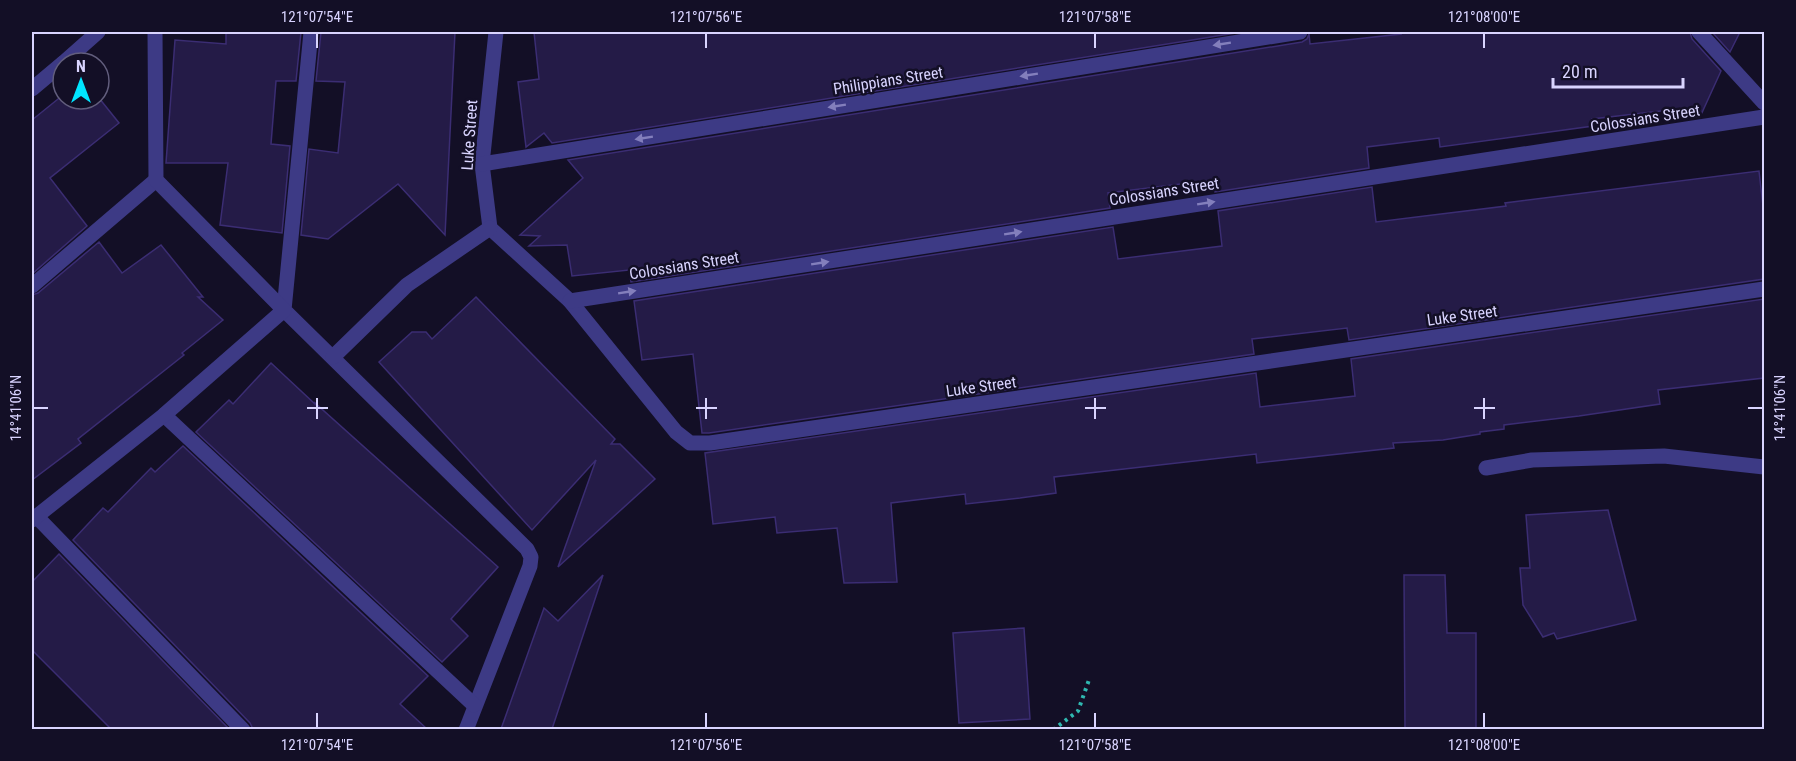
<svg xmlns="http://www.w3.org/2000/svg" width="1796" height="761" font-family="'Roboto Condensed',sans-serif">
<style>
.building{fill:#241b47;stroke:#3b2d73;stroke-width:1.5}
.lines{fill:none;stroke-linecap:round;stroke-linejoin:round}
.path{stroke:#2fb8b0;stroke-width:4;stroke-dasharray:3 4.5;stroke-linecap:butt}
.minor{stroke:#3d3a85;stroke-width:15}
.oneway{fill:#837fbc}
.ticks{fill:none;stroke:#d9d4ff;stroke-width:2}
.labels{text-anchor:middle;stroke-width:5;stroke-linejoin:round;paint-order:stroke}
.street-label{font-size:16px;fill:#d9d4ff;stroke:#130f26}
.neatline{fill:none;stroke:#d9d4ff;stroke-width:2}
.ticks-label{font-size:15px;text-anchor:middle;fill:#d9d4ff}
</style>
<rect width="100%" height="100%" fill="#130f26"/>
<g class="building">
<polygon points="226,32 301,32 296,81 276,81 271,144 290,146 282,233 220,225 228,163 166,163 175,40 226,44"/>
<polygon points="321,32 455,32 445,235 398,184 328,239 301,235 309,149 338,153 345,82 316,81"/>
<polygon points="534,32 1242,32 552,143 544,133 526,147 518,82 539,79"/>
<polygon points="1400,32 1690,32 1692,39 1721,71 1700,117 1670,118 1669,110 1592,119 1593,126 1440,147 1439,138 1367,147 1369,168 1215,192 1213,180 1108,193 1110,208 631,282 629,270 572,276 567,245 529,246 540,236 520,235 583,178 568,160 1302,42 1307,39 1309,34 1310,44 1401,34"/>
<polygon points="1712,32 1740,32 1730,52"/>
<polygon points="63,95 63,99 99,98 119,123 50,178 87,226 32,274 32,120"/>
<polygon points="1759,171 1764,215 1764,279 1349,340 1347,328 1252,339 1254,354 709,433 702,433 693,354 642,360 634,301 1113,227 1118,259 1222,246 1218,211 1372,187 1376,222 1506,206 1505,203"/>
<polygon points="99,242 122,273 161,245 203,297 198,297 223,320 182,353 184,355 78,439 81,443 32,480 32,295 38,293"/>
<polygon points="476,297 615,439 611,444 620,444 655,479 558,567 596,460 532,530 379,362 412,332 426,332 432,339"/>
<polygon points="1764,299 1764,378 1658,390 1660,404 1579,416 1504,425 1504,429 1480,432 1480,434 1443,440 1393,443 1394,448 1257,463 1256,454 1054,477 1056,493 1020,498 966,504 965,494 891,503 897,582 844,583 837,528 777,533 775,517 713,524 705,453 1256,373 1260,407 1355,396 1351,359"/>
<polygon points="271,363 315,404 315,403 498,567 451,619 468,636 442,662 196,432 229,400 233,404"/>
<polygon points="183,446 428,676 400,704 427,729 253,729 250,723 73,540 103,508 108,512 151,468 155,472"/>
<polygon points="1608,510 1636,620 1557,639 1554,633 1543,637 1523,605 1520,568 1530,568 1526,515"/>
<polygon points="59,554 229,729 111,729 32,650 32,582"/>
<polygon points="603,575 552,729 501,729 544,608 558,621"/>
<polygon points="1404,575 1445,575 1447,633 1476,633 1476,729 1405,729"/>
<polygon points="1024,628 1030,719 959,723 953,633"/>
</g>
<g class="lines">
<polyline class="path" points="1053,730 1078,711 1090,677"/>
<g class="minor">
<polyline points="311,32 284,310 527,549 531,557 530,566 466,730"/>
<polyline points="496,32 482,164 490,228 570,301 676,432 690,443 710,443 1764,289"/>
<polyline points="1699,32 1764,103"/>
<polyline points="63,63 98,32"/>
<polyline points="32,89 63,63"/>
<polyline points="482,164 1300,32"/>
<polyline points="32,286 156,180"/>
<polyline points="570,301 1764,117"/>
<polyline points="333,357 407,285 490,228"/>
<polyline points="164,415 474,705"/>
<polyline points="1486,468 1532,460 1664,456 1764,467"/>
<polyline points="36,516 243,730"/>
<polyline points="32,520 164,415 284,310 156,180 155,32"/>
</g>
</g>
<defs><path id="oneway-solid" d="M-6-.8H1V-3.2L6.5 0L1 3.2V.8H-6Z" transform="scale(1.5)"/></defs>
<g class="oneway">
<use href="#oneway-solid" transform="translate(1222 44) rotate(171)"/>
<use href="#oneway-solid" transform="translate(1029 75) rotate(171)"/>
<use href="#oneway-solid" transform="translate(837 106) rotate(171)"/>
<use href="#oneway-solid" transform="translate(644 138) rotate(171)"/>
<use href="#oneway-solid" transform="translate(1206 203) rotate(-9)"/>
<use href="#oneway-solid" transform="translate(1013 233) rotate(-9)"/>
<use href="#oneway-solid" transform="translate(820 263) rotate(-9)"/>
<use href="#oneway-solid" transform="translate(627 292) rotate(-9)"/>
</g>
<path class="ticks" d="M317 33V48M706 33V48M1095 33V48M1484 33V48M317 398V419M706 398V419M1095 398V419M1484 398V419M33 408H48M307 408H328M696 408H717M1085 408H1106M1474 408H1495M1748 408H1763M317 713V728M706 713V728M1095 713V728M1484 713V728"/>
<g class="labels">
<g class="street-label">
<text transform="translate(888 80) rotate(-9)" y="6">Philippians Street</text>
<text transform="translate(1645 118) rotate(-9)" y="6">Colossians Street</text>
<text transform="translate(469 135) rotate(-86)" y="6">Luke Street</text>
<text transform="translate(1164 191) rotate(-9)" y="6">Colossians Street</text>
<text transform="translate(684 265) rotate(-9)" y="6">Colossians Street</text>
<text transform="translate(1462 315) rotate(-8)" y="6">Luke Street</text>
<text transform="translate(981 386) rotate(-8)" y="6">Luke Street</text>
</g>
</g>
<rect width="1796" height="761" fill="none" stroke="#130f26" stroke-width="66"/>
<g transform="translate(81 81)"><circle r="28" fill="#130f26" stroke="#625e7d" stroke-width="1.5"/>
<path d="M0-4.5L10 22L0 15L-10 22Z" fill="#00e5ff"/>
<text y="-9" font-size="16" font-weight="bold" text-anchor="middle" fill="#d9d4ff">N</text>
</g>
<path d="M1553 78v9h130v-9" fill="none" stroke="#d9d4ff" stroke-width="3"/>
<text x="1562" y="78" font-size="18" fill="#d9d4ff" stroke="#130f26" stroke-width="4.5" paint-order="stroke">20 m</text>
<rect x="33" y="33" width="1730" height="695" class="neatline"/>
<g class="ticks-label">
<text x="317" y="22">121°07'54"E</text>
<text x="706" y="22">121°07'56"E</text>
<text x="1095" y="22">121°07'58"E</text>
<text x="1484" y="22">121°08'00"E</text>
<text transform="translate(16 408) rotate(-90)" y="5">14°41'06"N</text>
<text transform="translate(1780 408) rotate(-90)" y="5">14°41'06"N</text>
<text x="317" y="750">121°07'54"E</text>
<text x="706" y="750">121°07'56"E</text>
<text x="1095" y="750">121°07'58"E</text>
<text x="1484" y="750">121°08'00"E</text>
</g>
</svg>
